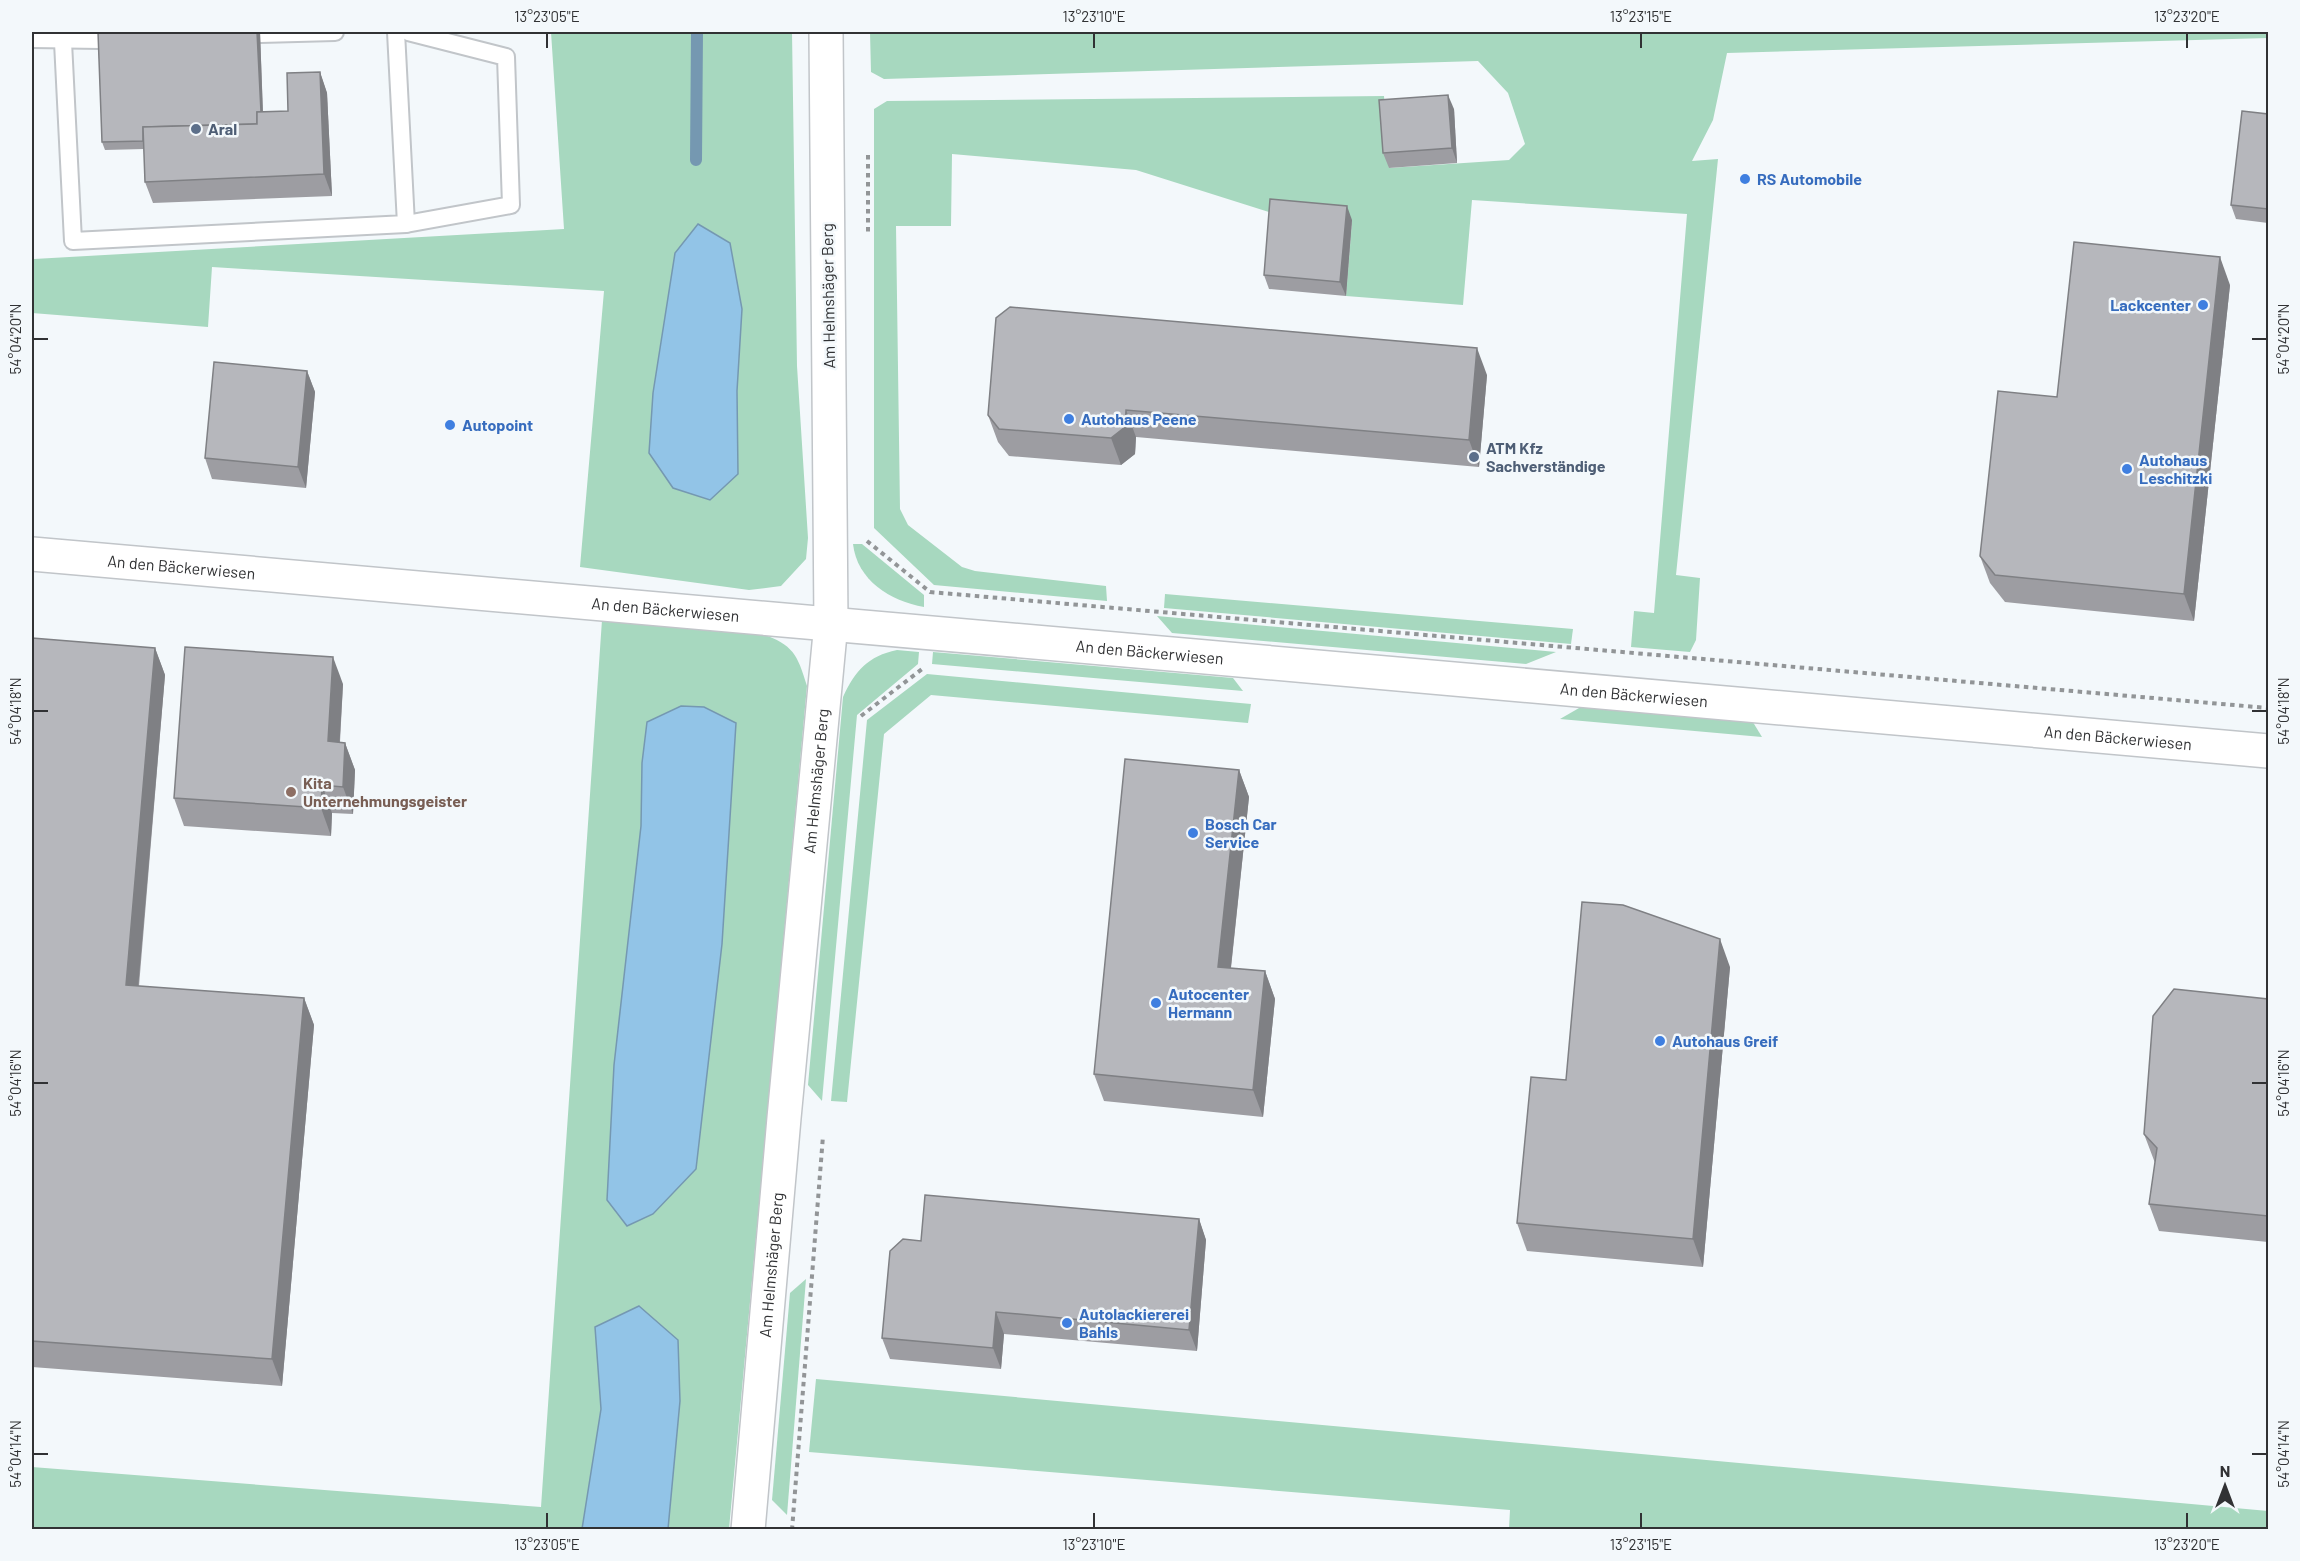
<svg xmlns="http://www.w3.org/2000/svg" width="2300" height="1561" font-family="Barlow,sans-serif">
<style>
.green{fill:#a7d8bf}
.water{fill:#92c4e7;stroke:#7598b1;stroke-width:1.5}
.lines{fill:none;stroke-linecap:round;stroke-linejoin:round}
.stream{stroke:#7598b1;stroke-width:12}
.service-casing{stroke:#c1c5c9;stroke-width:20}
.minor-casing{stroke:#c1c5c9;stroke-width:36}
.path{stroke:#929597;stroke-width:4;stroke-dasharray:4.5 4.5;stroke-linecap:butt}
.service{stroke:#fff;stroke-width:16}
.minor{stroke:#fff;stroke-width:33}
.wall{fill:#9d9da2}
.shaded-wall{fill:#7f8084}
.building{fill:#b6b7bc;stroke:#7f8084;stroke-width:1.5}
.ticks{fill:none;stroke:#313234;stroke-width:2}
.service-dot{fill:#5c6f8a;stroke:#f3f8fb;stroke-width:2}
.shop-dot{fill:#3f7fe0;stroke:#f3f8fb;stroke-width:2}
.education-dot{fill:#8d6e63;stroke:#f3f8fb;stroke-width:2}
.labels{text-anchor:middle;stroke-width:5;stroke-linejoin:round;paint-order:stroke}
.service-label{font-size:16px;font-weight:bold;fill:#4e5e75;stroke:#f3f8fb;text-anchor:start}
.shop-label{font-size:16px;font-weight:bold;fill:#366cbe;stroke:#f3f8fb;text-anchor:start}
.street-label{font-size:16px;fill:#313234;stroke:#f3f8fb}
.education-label{font-size:16px;font-weight:bold;fill:#785e54;stroke:#f3f8fb;text-anchor:start}
.neatline{fill:none;stroke:#313234;stroke-width:2}
.ticks-label{font-size:15px;text-anchor:middle;fill:#313234}
</style>
<rect width="100%" height="100%" fill="#f3f8fb"/>
<g class="green">
<polygon points="551,32 792,32 797,366 808,538 806,559 781,586 749,590 580,567 604,291 212,267 208,327 32,313 32,222 34,259 564,229"/>
<polygon points="870,32 2268,32 2268,38 1727,53 1713,120 1692,161 1718,159 1676,575 1700,578 1696,640 1690,652 1631,647 1634,611 1654,613 1687,214 1472,200 1463,305 1346,296 1352,221 1275,214 1136,170 952,154 951,226 896,226 900,509 908,525 962,567 975,571 1106,586 1107,601 934,585 874,528 874,109 887,101 1384,96 1389,168 1509,160 1525,144 1508,93 1478,61 884,79 871,72"/>
<path d="M853 544H862L924 595V607C890 601 857 580 853 544Z"/>
<polygon points="1165,594 1573,629 1571,644 1164,608"/>
<polygon points="1157,616 1556,652 1526,664 1172,633"/>
<path d="M602 620 760 633C793 645 797 653 807 686L729 1529H32V1467L541 1507Z"/>
<path d="M897 650 919 652 918 664 857 715 822 1101 808 1085 843 697C855 671 868 656 897 650Z"/>
<polygon points="933,652 1233,678 1243,691 932,664"/>
<polygon points="927,674 1251,704 1248,723 931,695 884,734 847,1102 831,1101 867,720"/>
<polygon points="1586,704 1751,719 1762,737 1560,719"/>
<polygon points="806,1279 787,1515 772,1500 790,1293"/>
<polygon points="816,1379 2268,1511 2268,1529 1509,1529 1510,1510 809,1452"/>
</g>
<g class="water">
<polygon points="698,224 730,243 742,309 737,391 738,474 710,500 673,488 649,453 653,393 675,253"/>
<polygon points="681,706 704,707 736,723 722,944 696,1169 653,1214 627,1226 607,1200 614,1065 641,826 642,763 647,722"/>
<polygon points="639,1306 678,1340 680,1401 668,1529 582,1529 601,1409 595,1327"/>
</g>
<g class="lines">
<polyline class="stream" points="696,160 697,32"/>
<defs>
<g id="service">
<polyline points="260,34 335,32"/>
<polyline points="32,39 101,40"/>
<polyline points="63,42 73,241 406,224 396,32"/>
<polyline points="406,224 511,205 506,57 408,32"/>
</g>
<g id="minor">
<path id="s1" d="M32 554C777 619 1523 685 2268 751"/>
<path id="s2" d="M748 1530 784 1118 831 623 826 32"/>
</g>
</defs>
<use href="#service" class="service-casing"/>
<use href="#minor" class="minor-casing"/>
<g class="path">
<polyline points="868,155 868,232"/>
<polyline points="867,541 930,592 2268,708"/>
<polyline points="861,716 922,669"/>
<polyline points="792,1530 823,1136"/>
</g>
<use href="#service" class="service"/>
<use href="#minor" class="minor"/>
</g>
<g class="wall">
<polygon points="98,32 260,32 263,112 288,111 320,72 327,93 332,196 153,203 145,182 144,149 105,150 102,142"/>
<polygon points="1454,109 1457,163 1389,168 1383,153"/>
<polygon points="2268,114 2268,223 2236,219 2231,205"/>
<polygon points="1352,220 1346,296 1269,289 1264,275"/>
<polygon points="2230,285 2194,621 2005,602 1990,583 1980,556 2057,397"/>
<polygon points="307,371 315,392 306,488 212,479 205,458"/>
<polygon points="1487,375 1479,467 1136,437 1135,454 1121,465 1009,456 998,442 988,415"/>
<polygon points="32,638 155,648 165,675 139,986 304,998 314,1025 282,1386 32,1367"/>
<polygon points="343,684 340,742 345,743 355,770 353,814 332,813 331,836 184,826 174,798"/>
<polygon points="1239,770 1249,797 1231,968 1265,971 1275,999 1263,1117 1104,1101 1094,1074"/>
<polygon points="1730,967 1703,1267 1527,1251 1517,1223 1566,1080"/>
<polygon points="2268,999 2268,1242 2159,1231 2149,1204 2155,1163 2144,1134"/>
<polygon points="1199,1219 1206,1240 1197,1351 1004,1334 1001,1369 890,1359 882,1338 921,1241"/>
</g>
<g class="shaded-wall">
<polygon points="257,32 260,32 264,146 262,138"/>
<polygon points="320,72 327,93 332,196 324,174"/>
<polygon points="1448,95 1454,109 1457,163 1452,148"/>
<polygon points="1347,206 1352,220 1346,296 1340,282"/>
<polygon points="2220,257 2230,285 2194,621 2184,594"/>
<polygon points="1477,348 1487,375 1479,467 1469,440"/>
<polygon points="307,371 315,392 306,488 298,467"/>
<polygon points="1126,410 1136,437 1135,454 1121,465 1111,438"/>
<polygon points="155,648 165,675 136,1012 126,985"/>
<polygon points="333,657 343,684 338,769 328,741"/>
<polygon points="345,743 355,770 353,814 343,787"/>
<polygon points="1239,770 1249,797 1228,994 1218,967"/>
<polygon points="322,785 332,813 331,836 321,808"/>
<polygon points="1720,939 1730,967 1703,1267 1693,1239"/>
<polygon points="1265,971 1275,999 1263,1117 1253,1090"/>
<polygon points="304,998 314,1025 282,1386 272,1359"/>
<polygon points="1199,1219 1206,1240 1197,1351 1189,1330"/>
<polygon points="996,1312 1004,1334 1001,1369 993,1348"/>
</g>
<g class="building">
<polygon points="98,32 257,32 261,112 257,112 257,124 143,127 143,141 102,142"/>
<polygon points="320,72 324,174 145,182 143,127 257,124 257,112 288,111 287,73"/>
<polygon points="1448,95 1452,148 1383,153 1379,100"/>
<polygon points="2242,111 2268,114 2268,209 2231,205"/>
<polygon points="1270,199 1347,206 1340,282 1264,275"/>
<polygon points="2074,242 2220,257 2184,594 1995,575 1980,556 1998,391 2057,397"/>
<polygon points="1010,307 1477,348 1469,440 1126,410 1125,427 1111,438 999,429 988,415 996,318"/>
<polygon points="214,362 307,371 298,467 205,458"/>
<polygon points="32,638 155,648 126,985 304,998 272,1359 32,1341"/>
<polygon points="185,647 333,657 328,741 345,743 343,787 322,785 321,808 174,798"/>
<polygon points="1125,759 1239,770 1218,967 1265,971 1253,1090 1094,1074"/>
<polygon points="1582,902 1623,905 1720,939 1693,1239 1517,1223 1531,1077 1566,1080"/>
<polygon points="2174,989 2268,999 2268,1216 2149,1204 2157,1148 2144,1134 2153,1016"/>
<polygon points="925,1195 1199,1219 1189,1330 996,1312 993,1348 882,1338 890,1251 903,1239 921,1241"/>
</g>
<path class="ticks" d="M547 33V48M1094 33V48M1641 33V48M2187 33V48M33 339H48M2252 339H2267M33 711H48M2252 711H2267M33 1083H48M2252 1083H2267M33 1454H48M2252 1454H2267M547 1513V1528M1094 1513V1528M1641 1513V1528M2187 1513V1528"/>
<g class="service-dot">
<circle cx="196" cy="129" r="6"/>
<circle cx="1474" cy="457" r="6"/>
</g>
<g class="shop-dot">
<circle cx="1745" cy="179" r="6"/>
<circle cx="2203" cy="305" r="6"/>
<circle cx="1069" cy="419" r="6"/>
<circle cx="450" cy="425" r="6"/>
<circle cx="2127" cy="469" r="6"/>
<circle cx="1193" cy="833" r="6"/>
<circle cx="1156" cy="1003" r="6"/>
<circle cx="1660" cy="1041" r="6"/>
<circle cx="1067" cy="1323" r="6"/>
</g>
<circle class="education-dot" cx="291" cy="792" r="6"/>
<g class="labels">
<g class="service-label">
<text x="208" y="135">Aral</text>
<text x="1486" y="454">ATM Kfz<tspan x="1486" dy="18">Sachverständige</tspan></text>
</g>
<g class="shop-label">
<text x="1757" y="185">RS Automobile</text>
<text x="2191" y="311" text-anchor="end">Lackcenter</text>
<text x="1081" y="425">Autohaus Peene</text>
<text x="462" y="431">Autopoint</text>
<text x="2139" y="466">Autohaus<tspan x="2139" dy="18">Leschitzki</tspan></text>
<text x="1205" y="830">Bosch Car<tspan x="1205" dy="18">Service</tspan></text>
<text x="1168" y="1000">Autocenter<tspan x="1168" dy="18">Hermann</tspan></text>
<text x="1672" y="1047">Autohaus Greif</text>
<text x="1079" y="1320">Autolackiererei<tspan x="1079" dy="18">Bahls</tspan></text>
</g>
<g class="street-label">
<text transform="translate(828 296) rotate(-91)" y="6">Am Helmshäger Berg</text>
<text dy="6" stroke="none"><textPath href="#s1" startOffset="150">An den Bäckerwiesen</textPath></text>
<text dy="6" stroke="none"><textPath href="#s1" startOffset="636">An den Bäckerwiesen</textPath></text>
<text dy="6" stroke="none"><textPath href="#s1" startOffset="1122">An den Bäckerwiesen</textPath></text>
<text dy="6" stroke="none"><textPath href="#s1" startOffset="1608">An den Bäckerwiesen</textPath></text>
<text dy="6" stroke="none"><textPath href="#s1" startOffset="2094">An den Bäckerwiesen</textPath></text>
<text dy="6" stroke="none"><textPath href="#s2" startOffset="752">Am Helmshäger Berg</textPath></text>
<text dy="6" stroke="none"><textPath href="#s2" startOffset="266">Am Helmshäger Berg</textPath></text>
</g>
<g class="education-label">
<text x="303" y="789">Kita<tspan x="303" dy="18">Unternehmungsgeister</tspan></text>
</g>
</g>
<rect width="2300" height="1561" fill="none" stroke="#f3f8fb" stroke-width="66"/>
<g transform="translate(2225 1486)" stroke="#f3f8fb" stroke-width="4.5" paint-order="stroke">
<path d="M0-4.5L10 22L0 15L-10 22Z" fill="#313234"/>
<text y="-9" font-size="16" font-weight="bold" text-anchor="middle" fill="#313234">N</text>
</g>
<rect x="33" y="33" width="2234" height="1495" class="neatline"/>
<g class="ticks-label">
<text x="547" y="22">13°23'05"E</text>
<text x="1094" y="22">13°23'10"E</text>
<text x="1641" y="22">13°23'15"E</text>
<text x="2187" y="22">13°23'20"E</text>
<text transform="translate(16 339) rotate(-90)" y="5">54°04'20"N</text>
<text transform="translate(2284 339) rotate(-90)" y="5">54°04'20"N</text>
<text transform="translate(16 711) rotate(-90)" y="5">54°04'18"N</text>
<text transform="translate(2284 711) rotate(-90)" y="5">54°04'18"N</text>
<text transform="translate(16 1083) rotate(-90)" y="5">54°04'16"N</text>
<text transform="translate(2284 1083) rotate(-90)" y="5">54°04'16"N</text>
<text transform="translate(16 1454) rotate(-90)" y="5">54°04'14"N</text>
<text transform="translate(2284 1454) rotate(-90)" y="5">54°04'14"N</text>
<text x="547" y="1550">13°23'05"E</text>
<text x="1094" y="1550">13°23'10"E</text>
<text x="1641" y="1550">13°23'15"E</text>
<text x="2187" y="1550">13°23'20"E</text>
</g>
</svg>
